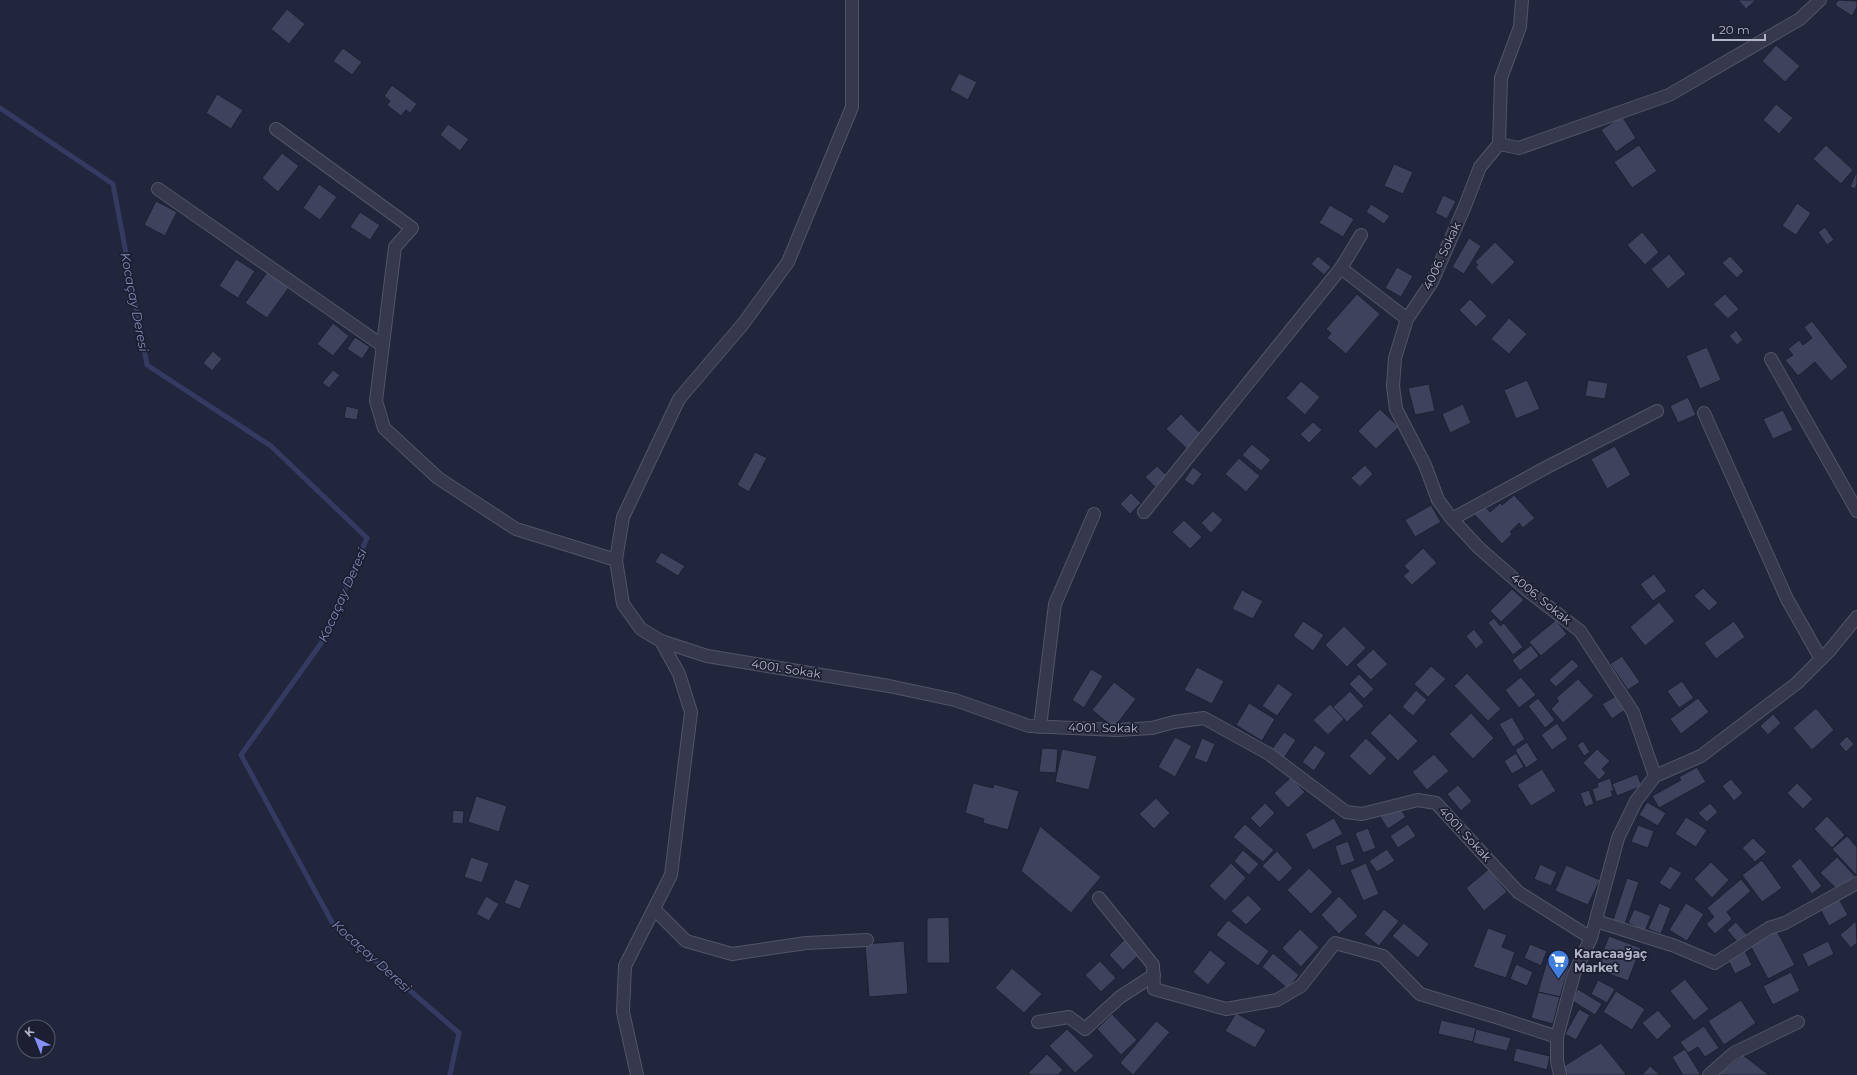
<svg xmlns="http://www.w3.org/2000/svg" width="1857" height="1075" font-family="Montserrat,sans-serif">
<style>
.lines{fill:none;stroke-linecap:round;stroke-linejoin:round}
.stream{stroke:#343a62;stroke-width:5}
.building{fill:#3e425d;stroke:#1e2033}
.minor-casing{stroke:#525467;stroke-width:14}
.minor{stroke:#36394d;stroke-width:12}
.labels{text-anchor:middle;stroke-width:3.5;stroke-linejoin:round;paint-order:stroke}
.street-label{font-size:12px;fill:#b2b4c8;stroke:#1c1e31}
.poi-label{font-size:12px;font-weight:bold;fill:#b2b4c8;stroke:#1c1e31;text-anchor:start}
.water-label{font-size:13px;font-style:italic;fill:#8087b5;stroke:#1c1e31}
</style>
<rect width="100%" height="100%" fill="#22263c"/>
<g class="lines">
<polyline class="stream" points="0,108 113,184 147,365 271,446 367,538 322,642 241,755 333,924 459,1033 450,1075"/>
</g>
<g class="building">
<polygon points="1738,0 1756,0 1746,9"/>
<polygon points="1838,0 1857,1 1857,7 1852,16 1835,5"/>
<polygon points="287,9 305,24 289,44 271,29"/>
<polygon points="1776,45 1800,66 1785,82 1762,61"/>
<polygon points="343,48 362,62 352,75 333,61"/>
<polygon points="959,73 977,82 968,100 950,90"/>
<polygon points="392,85 417,104 410,113 406,110 401,116 387,105 390,101 384,96"/>
<polygon points="217,94 243,110 231,129 206,113"/>
<polygon points="1776,104 1793,118 1779,134 1763,120"/>
<polygon points="1622,116 1636,138 1616,152 1601,130"/>
<polygon points="448,124 469,139 460,151 440,135"/>
<polygon points="1639,145 1657,171 1632,188 1614,162"/>
<polygon points="1826,145 1853,170 1841,184 1813,159"/>
<polygon points="282,153 299,166 278,192 262,178"/>
<polygon points="1394,164 1413,172 1403,194 1384,186"/>
<polygon points="1856,173 1857,174 1857,184 1855,189 1850,187"/>
<polygon points="319,184 337,197 320,220 303,208"/>
<polygon points="1443,195 1456,201 1447,219 1435,213"/>
<polygon points="156,201 177,212 165,236 144,225"/>
<polygon points="1797,203 1811,213 1796,235 1782,226"/>
<polygon points="1371,204 1390,216 1384,224 1366,212"/>
<polygon points="1330,205 1354,219 1343,237 1319,223"/>
<polygon points="360,212 380,225 370,240 350,227"/>
<polygon points="1825,227 1834,240 1827,245 1818,232"/>
<polygon points="1642,232 1659,252 1645,265 1627,245"/>
<polygon points="1469,238 1481,246 1464,274 1452,267"/>
<polygon points="1495,242 1515,262 1492,285 1475,267 1478,265 1475,262"/>
<polygon points="1669,254 1686,274 1668,289 1651,269"/>
<polygon points="1318,256 1331,267 1324,275 1311,264"/>
<polygon points="1730,256 1744,271 1737,278 1722,263"/>
<polygon points="236,259 255,271 238,298 219,286"/>
<polygon points="1397,267 1413,276 1401,297 1385,288"/>
<polygon points="268,271 290,286 267,318 245,303"/>
<polygon points="1357,294 1380,314 1346,354 1327,338 1331,333 1326,329"/>
<polygon points="1725,294 1739,309 1728,319 1713,304"/>
<polygon points="1470,299 1487,316 1476,327 1459,310"/>
<polygon points="1509,318 1527,334 1509,354 1491,339"/>
<polygon points="1812,321 1848,367 1831,381 1815,362 1798,376 1785,360 1793,355 1788,349 1799,340 1803,345 1812,338 1804,327"/>
<polygon points="333,323 349,336 333,356 317,344"/>
<polygon points="1736,330 1743,340 1737,345 1729,336"/>
<polygon points="355,337 370,347 362,359 347,349"/>
<polygon points="1707,347 1721,380 1700,389 1686,356"/>
<polygon points="213,351 222,359 212,371 203,363"/>
<polygon points="333,370 340,375 329,388 322,383"/>
<polygon points="1527,380 1540,409 1516,419 1504,390"/>
<polygon points="1588,380 1608,383 1605,399 1585,396"/>
<polygon points="1301,381 1320,397 1305,415 1286,398"/>
<polygon points="1429,384 1435,411 1415,415 1408,388"/>
<polygon points="1688,397 1696,415 1678,423 1670,406"/>
<polygon points="1463,404 1471,423 1450,433 1442,414"/>
<polygon points="346,406 359,409 357,420 344,418"/>
<polygon points="1380,409 1399,427 1376,449 1358,431"/>
<polygon points="1783,410 1793,430 1773,439 1763,419"/>
<polygon points="1181,414 1202,435 1188,450 1166,429"/>
<polygon points="1313,422 1322,430 1309,443 1300,434"/>
<polygon points="1252,444 1271,460 1261,471 1242,455"/>
<polygon points="1615,446 1631,475 1607,489 1591,459"/>
<polygon points="755,452 767,458 749,492 737,485"/>
<polygon points="1239,458 1260,476 1246,492 1225,474"/>
<polygon points="1365,465 1373,474 1360,487 1351,478"/>
<polygon points="1157,466 1167,476 1155,487 1145,477"/>
<polygon points="1193,467 1202,474 1193,486 1184,480"/>
<polygon points="1131,493 1141,503 1130,514 1120,504"/>
<polygon points="1514,495 1535,518 1523,528 1519,523 1510,532 1512,534 1502,544 1473,513 1483,504 1490,512 1500,503 1502,505"/>
<polygon points="1431,505 1441,522 1415,537 1405,520"/>
<polygon points="1213,511 1223,520 1211,533 1201,523"/>
<polygon points="1184,520 1202,537 1190,549 1172,532"/>
<polygon points="1423,548 1437,563 1412,585 1403,576 1409,571 1404,566"/>
<polygon points="661,552 685,566 678,576 655,562"/>
<polygon points="1654,574 1667,591 1653,601 1640,584"/>
<polygon points="1703,588 1718,603 1709,611 1694,596"/>
<polygon points="1512,589 1524,600 1501,622 1490,611"/>
<polygon points="1242,590 1263,601 1253,619 1232,609"/>
<polygon points="1659,602 1675,621 1645,646 1630,627"/>
<polygon points="1494,618 1500,626 1504,623 1523,647 1513,655 1488,623"/>
<polygon points="1556,620 1567,634 1541,656 1529,642"/>
<polygon points="1303,621 1324,635 1313,651 1293,636"/>
<polygon points="1734,621 1745,637 1716,659 1704,643"/>
<polygon points="1344,626 1366,648 1347,667 1325,645"/>
<polygon points="1474,629 1484,642 1476,649 1466,636"/>
<polygon points="1531,645 1539,656 1520,671 1512,660"/>
<polygon points="1373,649 1388,664 1371,680 1356,665"/>
<polygon points="1622,656 1640,682 1628,690 1610,664"/>
<polygon points="1572,659 1579,666 1556,687 1549,680"/>
<polygon points="1431,666 1446,679 1428,697 1414,684"/>
<polygon points="1197,667 1224,681 1212,704 1184,690"/>
<polygon points="1091,669 1103,676 1084,708 1072,700"/>
<polygon points="1467,673 1501,709 1488,721 1454,686"/>
<polygon points="1359,674 1374,689 1364,699 1349,684"/>
<polygon points="1521,677 1536,695 1519,708 1505,690"/>
<polygon points="1578,679 1594,696 1563,723 1551,709 1559,701 1556,698"/>
<polygon points="1682,681 1694,698 1679,708 1667,691"/>
<polygon points="1114,682 1136,699 1114,728 1092,710"/>
<polygon points="1278,683 1293,694 1277,716 1262,706"/>
<polygon points="1416,690 1427,700 1413,716 1402,707"/>
<polygon points="1350,691 1364,706 1347,722 1333,707"/>
<polygon points="1616,696 1625,710 1612,719 1602,704"/>
<polygon points="1538,698 1555,720 1545,728 1528,706"/>
<polygon points="1698,698 1709,712 1681,734 1670,719"/>
<polygon points="1249,703 1275,719 1262,741 1236,725"/>
<polygon points="1330,704 1344,719 1328,735 1313,720"/>
<polygon points="1816,708 1834,730 1812,750 1793,728"/>
<polygon points="1390,713 1418,741 1398,761 1370,733"/>
<polygon points="1471,713 1494,738 1473,759 1449,734"/>
<polygon points="1773,714 1781,723 1768,735 1760,726"/>
<polygon points="1512,717 1525,739 1513,747 1499,724"/>
<polygon points="1557,723 1568,739 1552,750 1541,735"/>
<polygon points="1284,732 1296,740 1284,758 1272,749"/>
<polygon points="1847,736 1854,744 1846,752 1839,744"/>
<polygon points="1175,737 1192,746 1175,777 1158,767"/>
<polygon points="1202,738 1215,744 1207,763 1194,758"/>
<polygon points="1366,738 1387,758 1370,776 1349,756"/>
<polygon points="1583,741 1590,752 1584,756 1577,745"/>
<polygon points="1527,742 1538,760 1526,768 1515,750"/>
<polygon points="1315,745 1326,753 1314,771 1302,762"/>
<polygon points="1042,748 1058,749 1056,773 1039,772"/>
<polygon points="1062,749 1097,756 1089,790 1055,782"/>
<polygon points="1597,749 1610,761 1602,769 1606,773 1599,780 1583,763"/>
<polygon points="1516,753 1524,767 1512,774 1504,761"/>
<polygon points="1434,754 1449,771 1427,790 1412,772"/>
<polygon points="1697,767 1706,782 1659,808 1652,796 1681,780 1679,777"/>
<polygon points="1542,769 1556,791 1531,806 1517,785"/>
<polygon points="1637,774 1642,786 1617,796 1612,784"/>
<polygon points="1291,777 1305,792 1288,808 1274,793"/>
<polygon points="1610,778 1614,791 1611,791 1613,796 1596,802 1592,789 1598,787 1597,783"/>
<polygon points="1731,779 1743,793 1734,801 1722,786"/>
<polygon points="973,783 993,788 994,784 1019,791 1008,830 983,823 984,819 965,813"/>
<polygon points="1797,783 1813,799 1803,809 1787,793"/>
<polygon points="1458,785 1472,801 1461,811 1447,794"/>
<polygon points="1589,790 1594,804 1585,807 1580,793"/>
<polygon points="476,796 507,806 499,832 468,822"/>
<polygon points="1156,798 1170,813 1154,829 1139,814"/>
<polygon points="1647,802 1666,813 1658,826 1639,815"/>
<polygon points="1265,803 1275,813 1260,828 1250,818"/>
<polygon points="1710,803 1718,812 1707,822 1698,813"/>
<polygon points="1398,805 1406,817 1388,829 1380,817"/>
<polygon points="453,810 464,811 463,824 452,823"/>
<polygon points="1827,816 1845,835 1832,848 1814,829"/>
<polygon points="1686,817 1707,830 1696,847 1675,834"/>
<polygon points="1334,818 1343,834 1313,850 1305,834"/>
<polygon points="1245,824 1274,850 1263,862 1233,837"/>
<polygon points="1408,824 1416,836 1398,848 1390,836"/>
<polygon points="1638,825 1654,831 1648,848 1631,842"/>
<polygon points="1040,826 1101,877 1071,913 1021,871"/>
<polygon points="1368,828 1376,848 1363,853 1355,833"/>
<polygon points="1847,836 1857,847 1857,876 1832,849"/>
<polygon points="1753,838 1767,852 1755,862 1742,848"/>
<polygon points="1348,841 1355,861 1341,866 1335,846"/>
<polygon points="1387,849 1395,861 1377,872 1369,861"/>
<polygon points="1243,850 1259,864 1249,875 1234,861"/>
<polygon points="1277,851 1293,868 1279,882 1262,866"/>
<polygon points="471,857 489,863 482,883 464,877"/>
<polygon points="1837,857 1855,876 1839,891 1820,873"/>
<polygon points="1800,858 1822,886 1812,894 1791,866"/>
<polygon points="1762,860 1782,888 1762,902 1742,875"/>
<polygon points="1711,862 1729,880 1712,898 1694,879"/>
<polygon points="1231,863 1246,878 1225,901 1209,886"/>
<polygon points="1366,863 1379,894 1363,901 1350,870"/>
<polygon points="1540,864 1557,872 1551,886 1534,879"/>
<polygon points="1566,865 1600,880 1588,905 1555,891"/>
<polygon points="1670,866 1682,873 1670,890 1659,883"/>
<polygon points="1309,868 1333,892 1311,914 1287,890"/>
<polygon points="1489,869 1507,892 1484,911 1466,888"/>
<polygon points="1627,878 1639,882 1625,924 1613,920"/>
<polygon points="515,879 530,885 520,909 504,903"/>
<polygon points="1741,879 1751,891 1727,912 1732,919 1715,934 1706,924 1714,917 1707,908"/>
<polygon points="1248,895 1262,909 1246,925 1231,911"/>
<polygon points="486,896 499,904 489,921 476,914"/>
<polygon points="1339,896 1358,916 1339,934 1321,915"/>
<polygon points="1838,897 1848,915 1829,926 1819,907"/>
<polygon points="1659,903 1671,908 1661,934 1648,929"/>
<polygon points="1686,903 1704,914 1687,941 1669,930"/>
<polygon points="1384,909 1399,921 1379,946 1364,934"/>
<polygon points="1634,909 1651,916 1645,931 1628,923"/>
<polygon points="949,917 950,963 927,963 927,918"/>
<polygon points="1228,920 1269,951 1258,966 1216,935"/>
<polygon points="1856,921 1857,943 1851,948 1840,935"/>
<polygon points="1736,922 1749,937 1740,945 1727,930"/>
<polygon points="1404,923 1429,944 1418,958 1392,936"/>
<polygon points="1488,928 1507,935 1502,947 1515,952 1506,978 1473,967"/>
<polygon points="1300,929 1319,947 1301,967 1282,948"/>
<polygon points="1777,931 1795,965 1768,979 1750,945"/>
<polygon points="1609,936 1641,948 1628,981 1596,969"/>
<polygon points="1125,939 1140,954 1123,970 1109,955"/>
<polygon points="904,941 908,994 869,997 865,944"/>
<polygon points="1828,941 1834,954 1808,967 1802,954"/>
<polygon points="1530,944 1547,951 1541,966 1524,958"/>
<polygon points="1210,950 1226,963 1208,985 1193,972"/>
<polygon points="1745,951 1752,965 1735,974 1728,960"/>
<polygon points="1273,953 1299,975 1288,989 1262,967"/>
<polygon points="1549,954 1571,960 1560,997 1538,992"/>
<polygon points="1100,961 1116,978 1101,992 1085,975"/>
<polygon points="1516,964 1533,972 1527,986 1510,979"/>
<polygon points="1012,968 1042,994 1024,1013 995,988"/>
<polygon points="1791,972 1800,991 1773,1005 1763,986"/>
<polygon points="1685,979 1709,1009 1694,1021 1670,991"/>
<polygon points="1598,980 1615,989 1607,1003 1591,994"/>
<polygon points="1578,989 1602,1004 1595,1015 1571,1000"/>
<polygon points="1616,991 1645,1009 1632,1030 1603,1012"/>
<polygon points="1538,992 1560,997 1553,1024 1531,1018"/>
<polygon points="1741,1000 1756,1023 1724,1045 1708,1021"/>
<polygon points="1579,1009 1590,1015 1576,1040 1565,1034"/>
<polygon points="1658,1010 1672,1026 1657,1040 1642,1023"/>
<polygon points="1236,1013 1266,1030 1255,1048 1225,1031"/>
<polygon points="1112,1014 1137,1040 1121,1055 1097,1029"/>
<polygon points="1441,1020 1476,1028 1473,1042 1438,1034"/>
<polygon points="1156,1021 1170,1032 1133,1075 1120,1063"/>
<polygon points="1704,1026 1719,1048 1705,1057 1698,1047 1688,1053 1680,1042"/>
<polygon points="1067,1029 1094,1056 1075,1073 1049,1046"/>
<polygon points="1476,1029 1511,1038 1507,1051 1473,1043"/>
<polygon points="1601,1043 1626,1074 1625,1075 1566,1075 1564,1066"/>
<polygon points="1516,1048 1550,1056 1547,1070 1513,1061"/>
<polygon points="1685,1049 1701,1075 1683,1075 1672,1057"/>
<polygon points="1047,1054 1063,1070 1058,1075 1031,1075 1028,1073"/>
<polygon points="1743,1055 1769,1075 1718,1075"/>
<polygon points="1650,1066 1660,1075 1642,1075"/>
</g>
<g class="lines">
<defs>
<g id="minor">
<polyline points="276,129 412,228 395,247 376,401 384,428 438,478 516,529 616,560"/>
<polyline points="1499,144 1480,167 1465,206 1432,282 1407,319 1395,358 1393,386 1396,409 1425,465 1438,500 1452,519 1479,548 1528,591 1580,631 1633,712 1655,776 1636,801 1618,838 1591,938 1574,974 1557,1037 1557,1061 1560,1075"/>
<polyline points="1499,144 1519,148 1669,95 1800,19 1820,0"/>
<polyline points="1499,144 1501,78 1520,27 1522,0"/>
<polyline points="158,189 383,346"/>
<polyline points="1341,268 1407,319"/>
<polyline points="1771,359 1857,511"/>
<polyline points="1704,413 1787,599 1821,659"/>
<polyline points="1144,512 1341,268 1361,235"/>
<polyline points="1452,519 1547,467 1657,411"/>
<polyline points="661,641 707,656 889,686 955,700 1029,726 1117,730 1152,728 1174,722 1204,718 1269,754 1346,812 1362,814 1418,800 1436,803 1518,892 1591,938"/>
<polyline points="1040,727 1055,604 1094,514"/>
<polyline points="1655,776 1701,756 1797,683 1830,650 1857,617"/>
<polyline points="1099,898 1153,965 1154,989 1226,1009 1277,1000 1301,986 1335,943 1383,956 1420,994 1499,1018 1557,1037"/>
<polyline points="654,909 686,941 732,954 806,943 867,940"/>
<polyline points="1596,921 1675,946 1715,963 1769,928 1785,923 1857,883"/>
<polyline points="1038,1022 1069,1017 1085,1029 1120,997 1154,975"/>
<polyline points="637,1075 623,1012 625,966 671,875 691,712 679,674 661,641 641,629 623,604 616,560 623,517 679,399 743,324 788,262 852,107 852,0"/>
<polyline points="1709,1075 1734,1053 1798,1022"/>
</g>
</defs>
<use href="#minor" class="minor-casing"/>
<use href="#minor" class="minor"/>
</g>
<defs>
<symbol id="supermarket-pin" viewBox="-11 -11 22 30"><path d="M0 17L-7.5 6A9.5 9.5 0 1 1 7.5 6Z" fill="#3f7fe0" stroke="#1c1e31"/><path d="M-6-5.5h2.5l.6 2H6L4.5 2H-2.5L-4.4-4H-6ZM-1.5 3.2a1.3 1.3 0 1 0 .1 0ZM3 3.2a1.3 1.3 0 1 0 .1 0Z" fill="#fff"/></symbol>
</defs>
<g fill-rule="evenodd">
<use href="#supermarket-pin" x="1546" y="948" width="25" height="34"/>
</g>
<g class="labels">
<g class="street-label">
<text transform="translate(1442 256) rotate(-65)" y="4">4006. Sokak</text>
<text transform="translate(1541 599) rotate(39)" y="4">4006. Sokak</text>
<text transform="translate(786 669) rotate(9)" y="4">4001. Sokak</text>
<text transform="translate(1103 728) rotate(1)" y="4">4001. Sokak</text>
<text transform="translate(1465 834) rotate(47)" y="4">4001. Sokak</text>
</g>
<g class="poi-label">
<text x="1574" y="958">Karacaağaç<tspan x="1574" dy="14">Market</tspan></text>
</g>
<g class="water-label">
<text transform="translate(135 302) rotate(79)" y="5">Kocaçay Deresi</text>
<text transform="translate(342 595) rotate(-66)" y="5">Kocaçay Deresi</text>
<text transform="translate(372 956) rotate(42)" y="5">Kocaçay Deresi</text>
</g>
</g>
<g transform="translate(36 1039) rotate(317)"><circle r="19" fill="#1c1e31" stroke="#585a6d"/>
<path d="M0-3L7 15L0 10L-7 15Z" fill="#858ffa"/>
<text y="-6" font-size="11" font-weight="bold" text-anchor="middle" fill="#b2b4c8">K</text>
</g>
<path d="M1713 34v6h52v-6" fill="none" stroke="#b2b4c8" stroke-width="2"/>
<text x="1719" y="34" font-size="12" fill="#b2b4c8" stroke="#1c1e31" stroke-width="3" paint-order="stroke">20 m</text>
</svg>
